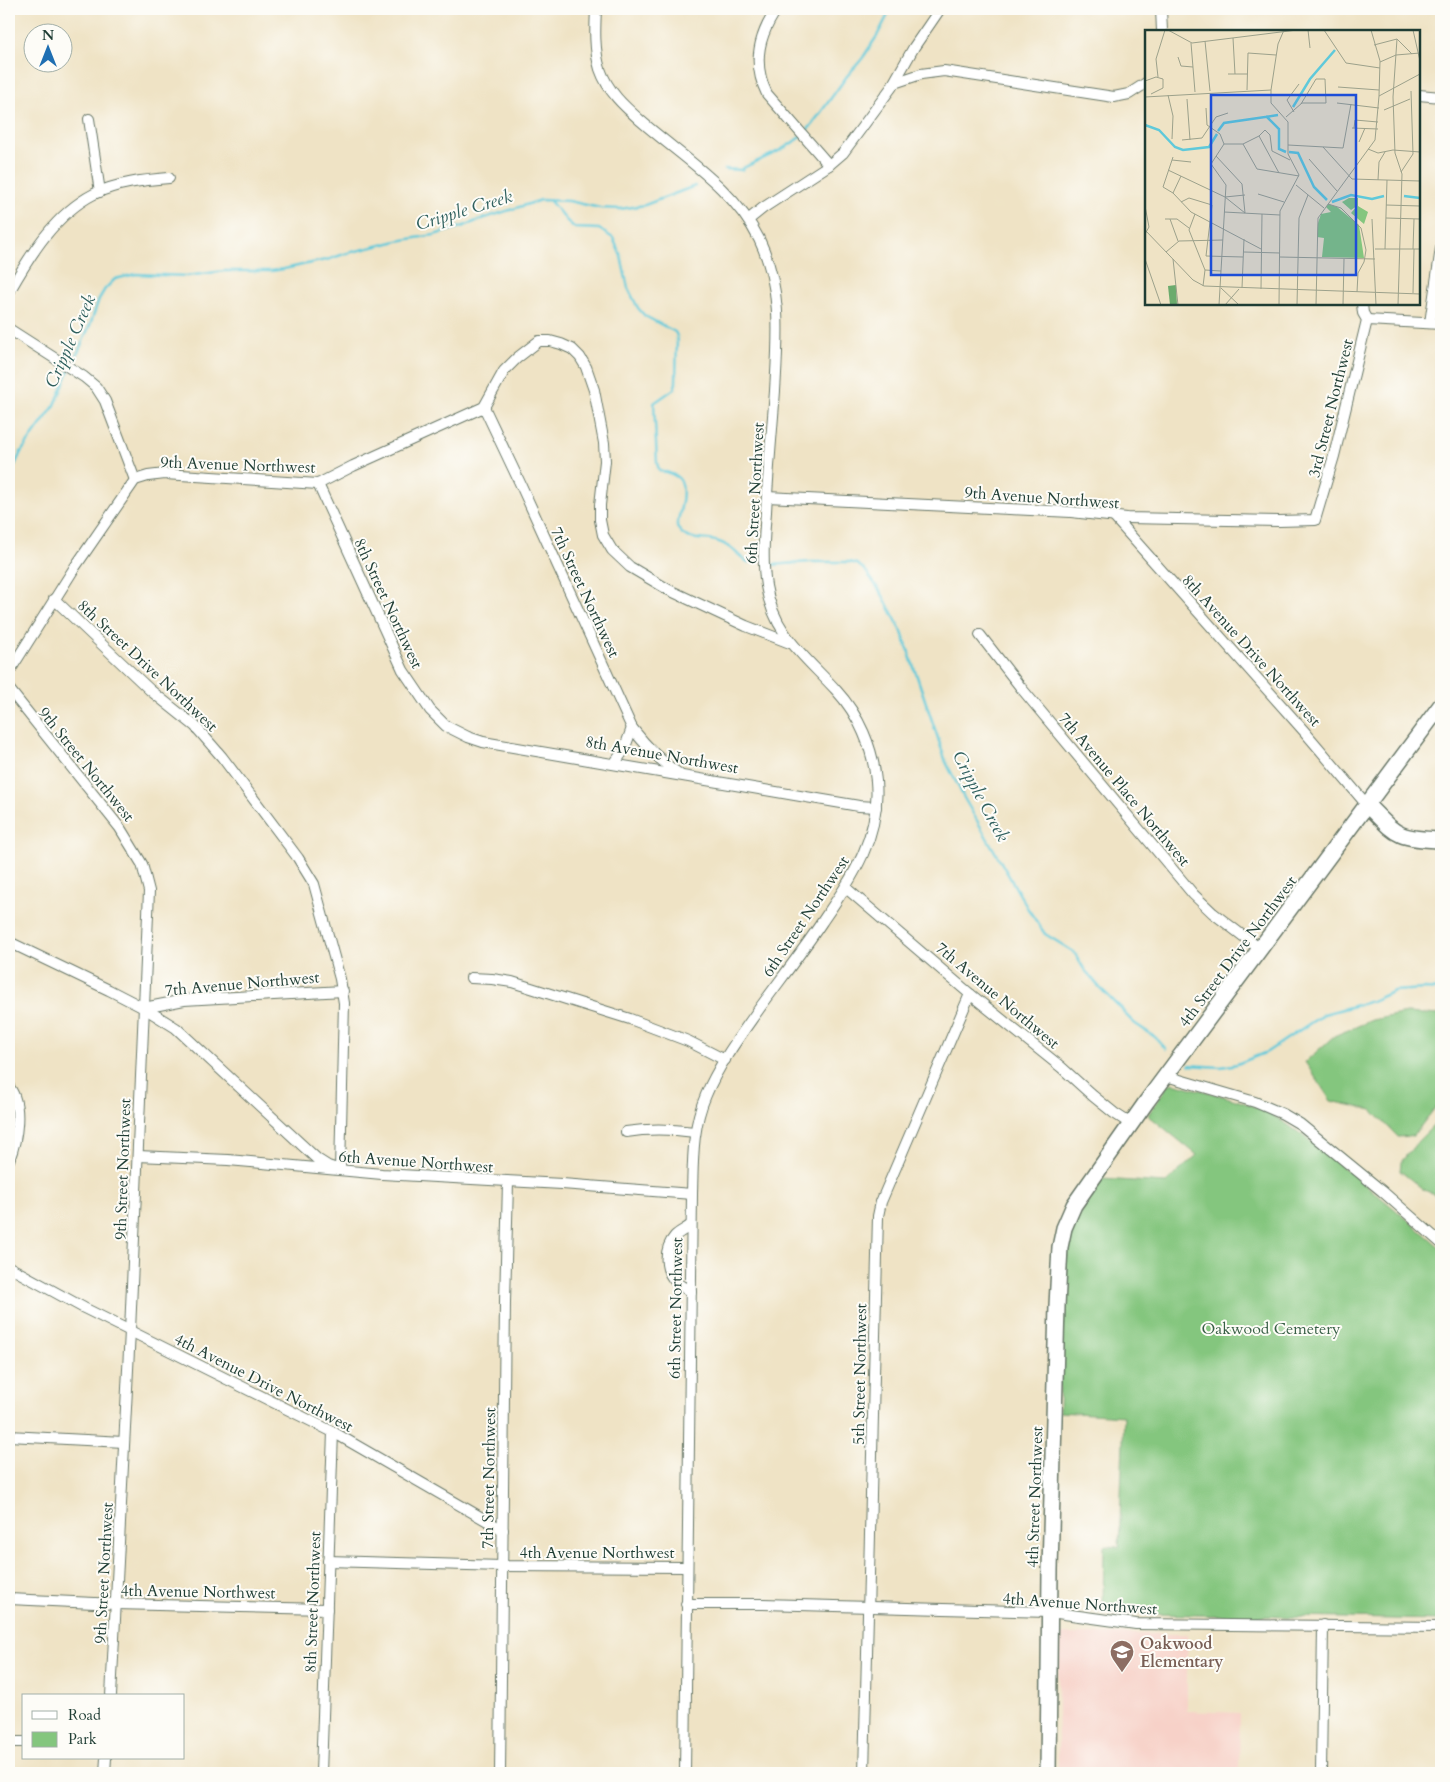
<svg xmlns="http://www.w3.org/2000/svg" width="1450" height="1782" font-family="Cardo,serif">
<style>
.built{fill:#f7d1c8}
.green{fill:#84c67e;stroke:#528259}
.lines{fill:none;stroke-linecap:round;stroke-linejoin:round}
.stream{stroke:#5fc9da;stroke-width:2.5}
.street-casing{stroke:#687767;stroke-width:12}
.secondary-casing{stroke:#687767;stroke-width:18}
.street{stroke:#fff;stroke-width:10}
.secondary{stroke:#fff;stroke-width:15}
.labels{text-anchor:middle;stroke-width:4;stroke-linejoin:round;paint-order:stroke}
.street-label{font-size:16px;fill:#1f3d34;stroke:#fdfcf7}
.park-label{font-size:16px;fill:#385f46;stroke:#fdfcf7}
.education-label{font-size:16px;font-weight:bold;fill:#785e54;stroke:#fdfcf7;text-anchor:start}
.water-label{font-size:18px;font-style:italic;fill:#2f605e;stroke:#fdfcf7}
.inset-river{fill:none;stroke:#5fc9da;stroke-width:2.5}
.inset-road{fill:none;stroke:#9ca18b;stroke-width:1}
.view{fill:#1d4ed8;fill-opacity:0.15;stroke:#1d4ed8;stroke-width:2.5}
.inset-edge{fill:none;stroke:#1f3d34;stroke-width:2.5}
</style>
<rect width="100%" height="100%" fill="#fdfcf7"/>
<filter id="ink" filterUnits="userSpaceOnUse"><feTurbulence type="fractalNoise" baseFrequency=".02" numOctaves="2"/><feDisplacementMap in="SourceGraphic" scale="10" xChannelSelector="R" yChannelSelector="G"/><feConvolveMatrix kernelMatrix="1 2 1 2 8 2 1 2 1" color-interpolation-filters="sRGB"/></filter>
<filter id="wash" filterUnits="userSpaceOnUse"><feTurbulence type="fractalNoise" baseFrequency=".0096" numOctaves="4" result="noise"/><feDisplacementMap in="SourceGraphic" scale="20" xChannelSelector="R" yChannelSelector="G"/><feGaussianBlur stdDeviation="1.12" result="paint"/><feColorMatrix in="noise" values="0 0 0 0 0 0 0 0 0 0 0 0 0 0 0 0 0 1.4 0 .05"/><feComposite in="paint" operator="in"/></filter>
<g filter="url(#wash)">
<rect width="100%" height="100%" fill="#efe3c5"/>
<polygon class="built" points="1058,1634 1187,1634 1187,1711 1240,1713 1239,1773 1058,1773"/>
<g class="green">
<polygon points="1406,1013 1441,1015 1441,1105 1435,1108 1413,1136 1398,1137 1372,1110 1331,1101 1305,1062 1334,1036 1372,1020"/>
<path d="M1173 1083C1202 1091 1233 1097 1260 1109 1285 1120 1306 1138 1326 1154 1366 1184 1403 1216 1441 1248V1620L1147 1614 1103 1608 1104 1546 1119 1547 1124 1416 1059 1412 1063 1267 1075 1221 1102 1179 1166 1183 1197 1155 1148 1115 1168 1085Z"/>
<polygon points="1441,1118 1441,1197 1424,1190 1400,1171 1401,1162 1419,1140"/>
</g>
<g class="lines">
<g class="stream">
<polyline points="805,132 811,126 847,76 862,59 877,36 891,9"/>
<path d="M725 169 742 170 743 168C763 158 784 151 801 136"/>
<path d="M550 201 567 221 575 228 599 229 613 238 621 256 628 288 638 308 645 316 675 332 677 336 676 383 674 389 654 403 657 463 659 470C665 472 672 473 677 477 689 484 679 514 677 526 685 545 704 536 719 542 730 545 740 557 749 563"/>
<polyline points="72,366 90,325 99,299 105,289 115,279 136,274 187,276 224,271 271,271 284,269 330,259 344,254 397,241 434,235 464,226 482,219 541,200 569,201 600,208 620,209 645,205 695,186"/>
<polyline points="9,478 21,452 55,405 69,371"/>
<polyline points="771,565 810,562 850,562 857,564 865,570 882,594 902,632 946,762 964,798 1028,909 1045,934 1074,952 1084,969 1101,989 1121,1008 1124,1013 1134,1023 1155,1037 1166,1049"/>
<polyline points="1189,1065 1221,1067 1237,1064 1267,1052 1324,1014 1372,1001 1394,991 1424,989 1441,990"/>
</g>
</g>
</g>
<g filter="url(#ink)">
<g class="lines">
<defs>
<g id="street">
<path d="M596 9C595 29 594 49 600 69 608 92 624 106 641 121 682 157 734 188 759 239 783 289 778 338 775 391 772 431 768 472 766 512 764 537 762 561 766 586 774 635 805 656 836 690 859 715 873 748 876 781 881 837 852 878 822 922 802 952 780 980 759 1009 740 1036 719 1064 706 1095 692 1127 693 1160 692 1194L685 1773"/>
<path d="M777 9C758 36 752 64 767 94L829 165"/>
<polyline points="1161,9 1162,31"/>
<polyline points="894,83 921,74 944,71 1114,97 1129,94 1146,83"/>
<polyline points="1419,95 1441,97"/>
<polyline points="89,119 100,192"/>
<polyline points="748,220 763,208 829,165 843,153 891,88 914,47 940,9"/>
<path d="M9 292C30 255 55 214 94 194 117 183 144 180 169 178"/>
<polyline points="1367,320 1441,324"/>
<polyline points="1430,323 1441,248"/>
<polyline points="9,329 84,377 96,387 105,401 135,480"/>
<path d="M484 407 520 483 632 728C646 746 660 761 679 774"/>
<polyline points="318,484 403,670 430,710 446,726 468,737 483,742 859,806 876,807"/>
<polyline points="767,497 1071,512 1127,518 1279,521 1315,520 1334,456 1367,320 1363,313 1362,304"/>
<polyline points="1114,517 1304,731 1367,805"/>
<polyline points="980,635 1022,689 1193,894 1213,913 1260,949"/>
<polyline points="9,672 75,567 135,480 148,476 165,474 318,484 353,466 484,407 504,371 517,358 539,341 550,341 561,344 572,349 580,357 586,367 594,390 604,443 605,461 600,505 600,520 603,535 612,550 630,567 669,590 746,626 790,643"/>
<polyline points="9,689 120,828 142,864 149,891 130,1331 111,1696"/>
<polyline points="614,764 624,750 632,728"/>
<polyline points="846,888 970,994 1061,1067 1093,1096 1114,1113 1131,1124"/>
<polyline points="9,942 109,990 144,1008 176,1028 317,1159 328,1166 340,1170 344,1003 340,979 314,884 298,858 222,757 195,726 150,690 54,599"/>
<polyline points="471,978 492,979 512,982 630,1019 688,1041 725,1060"/>
<polyline points="144,1008 184,1000 343,991"/>
<polyline points="1166,1076 1255,1102 1283,1114 1300,1124 1382,1191 1441,1243"/>
<path d="M9 1087C23 1105 17 1140 9 1160"/>
<path d="M626 1132C650 1128 672 1129 695 1132"/>
<polyline points="138,1156 228,1160 382,1174 562,1184 692,1194"/>
<polyline points="9,1267 84,1308 333,1432 503,1530"/>
<path d="M691 1292C686 1289 681 1286 677 1283 664 1271 663 1250 675 1236 679 1232 686 1229 691 1225"/>
<polyline points="9,1436 124,1442"/>
<polyline points="328,1561 502,1566 687,1567"/>
<polyline points="9,1599 116,1604 327,1609"/>
<polyline points="686,1604 763,1604 1050,1612 1136,1624 1441,1627"/>
<polyline points="9,1742 24,1742"/>
<polyline points="105,1773 106,1758"/>
<polyline points="321,1773 333,1432"/>
<polyline points="500,1773 505,1302 508,1182"/>
<polyline points="864,1773 878,1216 881,1202 970,994"/>
<polyline points="1321,1773 1323,1625"/>
</g>
<g id="secondary">
<path d="M1367 805C1397 835 1396 839 1441 840"/>
<polyline points="1048,1773 1050,1570 1057,1306 1060,1247 1064,1228 1074,1205 1147,1101 1441,705"/>
</g>
</defs>
<use href="#street" class="street-casing"/>
<use href="#secondary" class="secondary-casing"/>
<use href="#street" class="street"/>
<use href="#secondary" class="secondary"/>
</g>
</g>
<defs>
<symbol id="school-pin" viewBox="-11 -11 22 30"><path d="M0 17L-7.5 6A9.5 9.5 0 1 1 7.5 6Z" fill="#8d6e63" stroke="#fdfcf7"/><path d="M0-5L7-2L0 1L-7-2ZM-4 1L0 2.5L4 1V4Q0 6-4 4Z" fill="#fff"/></symbol>
</defs>
<g fill-rule="evenodd">
<use href="#school-pin" x="1108" y="1638" width="28" height="38"/>
</g>
<g class="labels">
<g class="street-label">
<text transform="translate(1330 408) rotate(-76)" y="6">3rd Street Northwest</text>
<text transform="translate(238 464) rotate(2)" y="6">9th Avenue Northwest</text>
<text transform="translate(754 493) rotate(-87)" y="6">6th Street Northwest</text>
<text transform="translate(1042 497) rotate(4)" y="6">9th Avenue Northwest</text>
<text transform="translate(586 592) rotate(65)" y="6">7th Street Northwest</text>
<text transform="translate(389 603) rotate(65)" y="6">8th Street Northwest</text>
<text transform="translate(1252 650) rotate(48)" y="6">8th Avenue Drive Northwest</text>
<text transform="translate(148 665) rotate(43)" y="6">8th Street Drive Northwest</text>
<text transform="translate(662 754) rotate(10)" y="6">8th Avenue Northwest</text>
<text transform="translate(87 764) rotate(51)" y="6">9th Street Northwest</text>
<text transform="translate(1125 789) rotate(50)" y="6">7th Avenue Place Northwest</text>
<text transform="translate(805 916) rotate(-56)" y="6">6th Street Northwest</text>
<text transform="translate(1237 951) rotate(-53)" y="6">4th Street Drive Northwest</text>
<text transform="translate(242 983) rotate(-5)" y="6">7th Avenue Northwest</text>
<text transform="translate(998 995) rotate(40)" y="6">7th Avenue Northwest</text>
<text transform="translate(416 1161) rotate(4)" y="6">6th Avenue Northwest</text>
<text transform="translate(122 1169) rotate(-88)" y="6">9th Street Northwest</text>
<text transform="translate(675 1308) rotate(-89)" y="6">6th Street Northwest</text>
<text transform="translate(859 1374) rotate(-89)" y="6">5th Street Northwest</text>
<text transform="translate(264 1382) rotate(27)" y="6">4th Avenue Drive Northwest</text>
<text transform="translate(488 1478) rotate(-89)" y="6">7th Street Northwest</text>
<text transform="translate(1034 1497) rotate(-88)" y="6">4th Street Northwest</text>
<text x="597" y="1558">4th Avenue Northwest</text>
<text transform="translate(103 1573) rotate(-87)" y="6">9th Street Northwest</text>
<text transform="translate(198 1591) rotate(1)" y="6">4th Avenue Northwest</text>
<text transform="translate(312 1602) rotate(-88)" y="6">8th Street Northwest</text>
<text transform="translate(1080 1603) rotate(4)" y="6">4th Avenue Northwest</text>
</g>
<g class="park-label">
<text x="1271" y="1334">Oakwood Cemetery</text>
</g>
<g class="education-label">
<text x="1140" y="1649">Oakwood<tspan x="1140" dy="18">Elementary</tspan></text>
</g>
<g class="water-label">
<text transform="translate(464 210) rotate(-17)" y="6">Cripple Creek</text>
<text transform="translate(70 341) rotate(-66)" y="6">Cripple Creek</text>
<text transform="translate(981 796) rotate(62)" y="6">Cripple Creek</text>
</g>
</g>
<g transform="translate(1145 30)">
<rect width="275" height="275" fill="#efe3c5"/>
<path d="M204 168H213V176L223 182 219 194 206 183 212 176 206 180 197 172ZM183 174 192 177 214 195 219 228 177 227 179 208 172 207 173 193 176 184 186 182 181 177Z" fill="#84c67e"/>
<path d="M31 255 32 275H25L23 256Z" fill="#6bab6d"/>
<path class="inset-river" d="M148 77 165 49 190 20M121 86 134 99V119L141 122M0 95 14 100 30 117 38 120 64 117 72 104M73 101 79 93 133 85M144 122 153 123 169 157 182 170M259 166 275 168M187 172 206 165 227 169 239 166"/>
<path class="inset-road" d="M23 0 47 13 152 0M163 0 165 18M179 0 201 33 235 38M226 0 235 31 234 66M268 0 275 31M88 8 90 44M252 9 248 67 250 123 257 144 253 275M252 9 267 24M60 11 65 61M46 13 50 62M229 15 252 9M33 27 36 36 48 37M235 32 251 25 275 23M83 44H103M13 47 11 29 20 0M0 51 11 47 18 49V58L6 64M193 57 234 60M102 60 103 23 131 25M126 60V73L143 92V124L154 145 135 181 134 275M23 65 28 86 27 109M0 67 126 60 133 14 139 0M42 69 45 110M192 73 234 78M61 78 62 95 75 104 79 114M239 80 265 69M149 82 142 70 154 54M141 87 157 73H181L180 49H171L156 74M207 98 233 99M209 98 210 90 233 92M114 106 134 143M37 110 57 108 71 87 83 83M214 112 220 98M98 114 112 139 154 146M143 115 198 118 206 74M178 117 207 149 275 151M223 119 233 123 248 120 275 122M71 126 97 154 100 183M28 127 18 157 28 163 46 182 116 219M164 129 192 161M27 130 46 132M23 140 80 167 100 183M256 142 268 124 266 61M233 150 234 132 240 122M151 155 179 178M28 163 36 146M113 164 139 172M80 167 100 165M36 172 44 168 67 175 61 226M183 174 196 178 216 198 221 220 219 232 213 243 212 262M241 175 275 176M0 176 4 197 0 204M79 182 135 185M50 184 44 200 60 240M241 188 275 189M20 189H32L44 198M25 189 33 211M227 189 231 275M0 200 48 250 59 256 275 264M230 219H275M240 219 242 150M268 219 269 189M21 222 34 211 78 210M99 222 135 223M61 226 98 227M135 227 230 229M0 229 16 275M28 229 33 275M60 240 76 241M58 256 60 240M76 258 94 275M97 258 99 209M116 259 117 184M268 263 269 219M74 275 81 155 66 134 79 114H98L114 106 120 100 125 105 127 121 145 130M80 275 94 259M152 275 154 188 163 165M171 275 173 188 230 110 234 66 275 44M198 275 199 229"/>
<path class="view" d="M66 65H211V245H66Z"/>
<rect width="275" height="275" class="inset-edge"/>
</g>
<rect width="1450" height="1782" fill="none" stroke="#fdfcf7" stroke-width="30"/>
<rect x="22" y="1694" width="162" height="65" fill="#fdfcf7" stroke="#a4b0a9"/>
<rect x="32" y="1711" width="25" height="8" fill="#ffffff" stroke="#a4b0a9"/>
<text x="68" y="1720" font-size="15" fill="#1f3d34">Road</text>
<rect x="32" y="1732" width="25" height="15" fill="#84c67e" stroke="#a4b0a9"/>
<text x="68" y="1744" font-size="15" fill="#1f3d34">Park</text>
<g transform="translate(48 48)"><circle r="24" fill="#fdfcf7" stroke="#a4b0a9"/>
<path d="M0-4L9 19L0 12L-9 19Z" fill="#1f6fb2"/>
<text y="-8" font-size="14" font-weight="bold" text-anchor="middle" fill="#1f3d34">N</text>
</g>
</svg>
